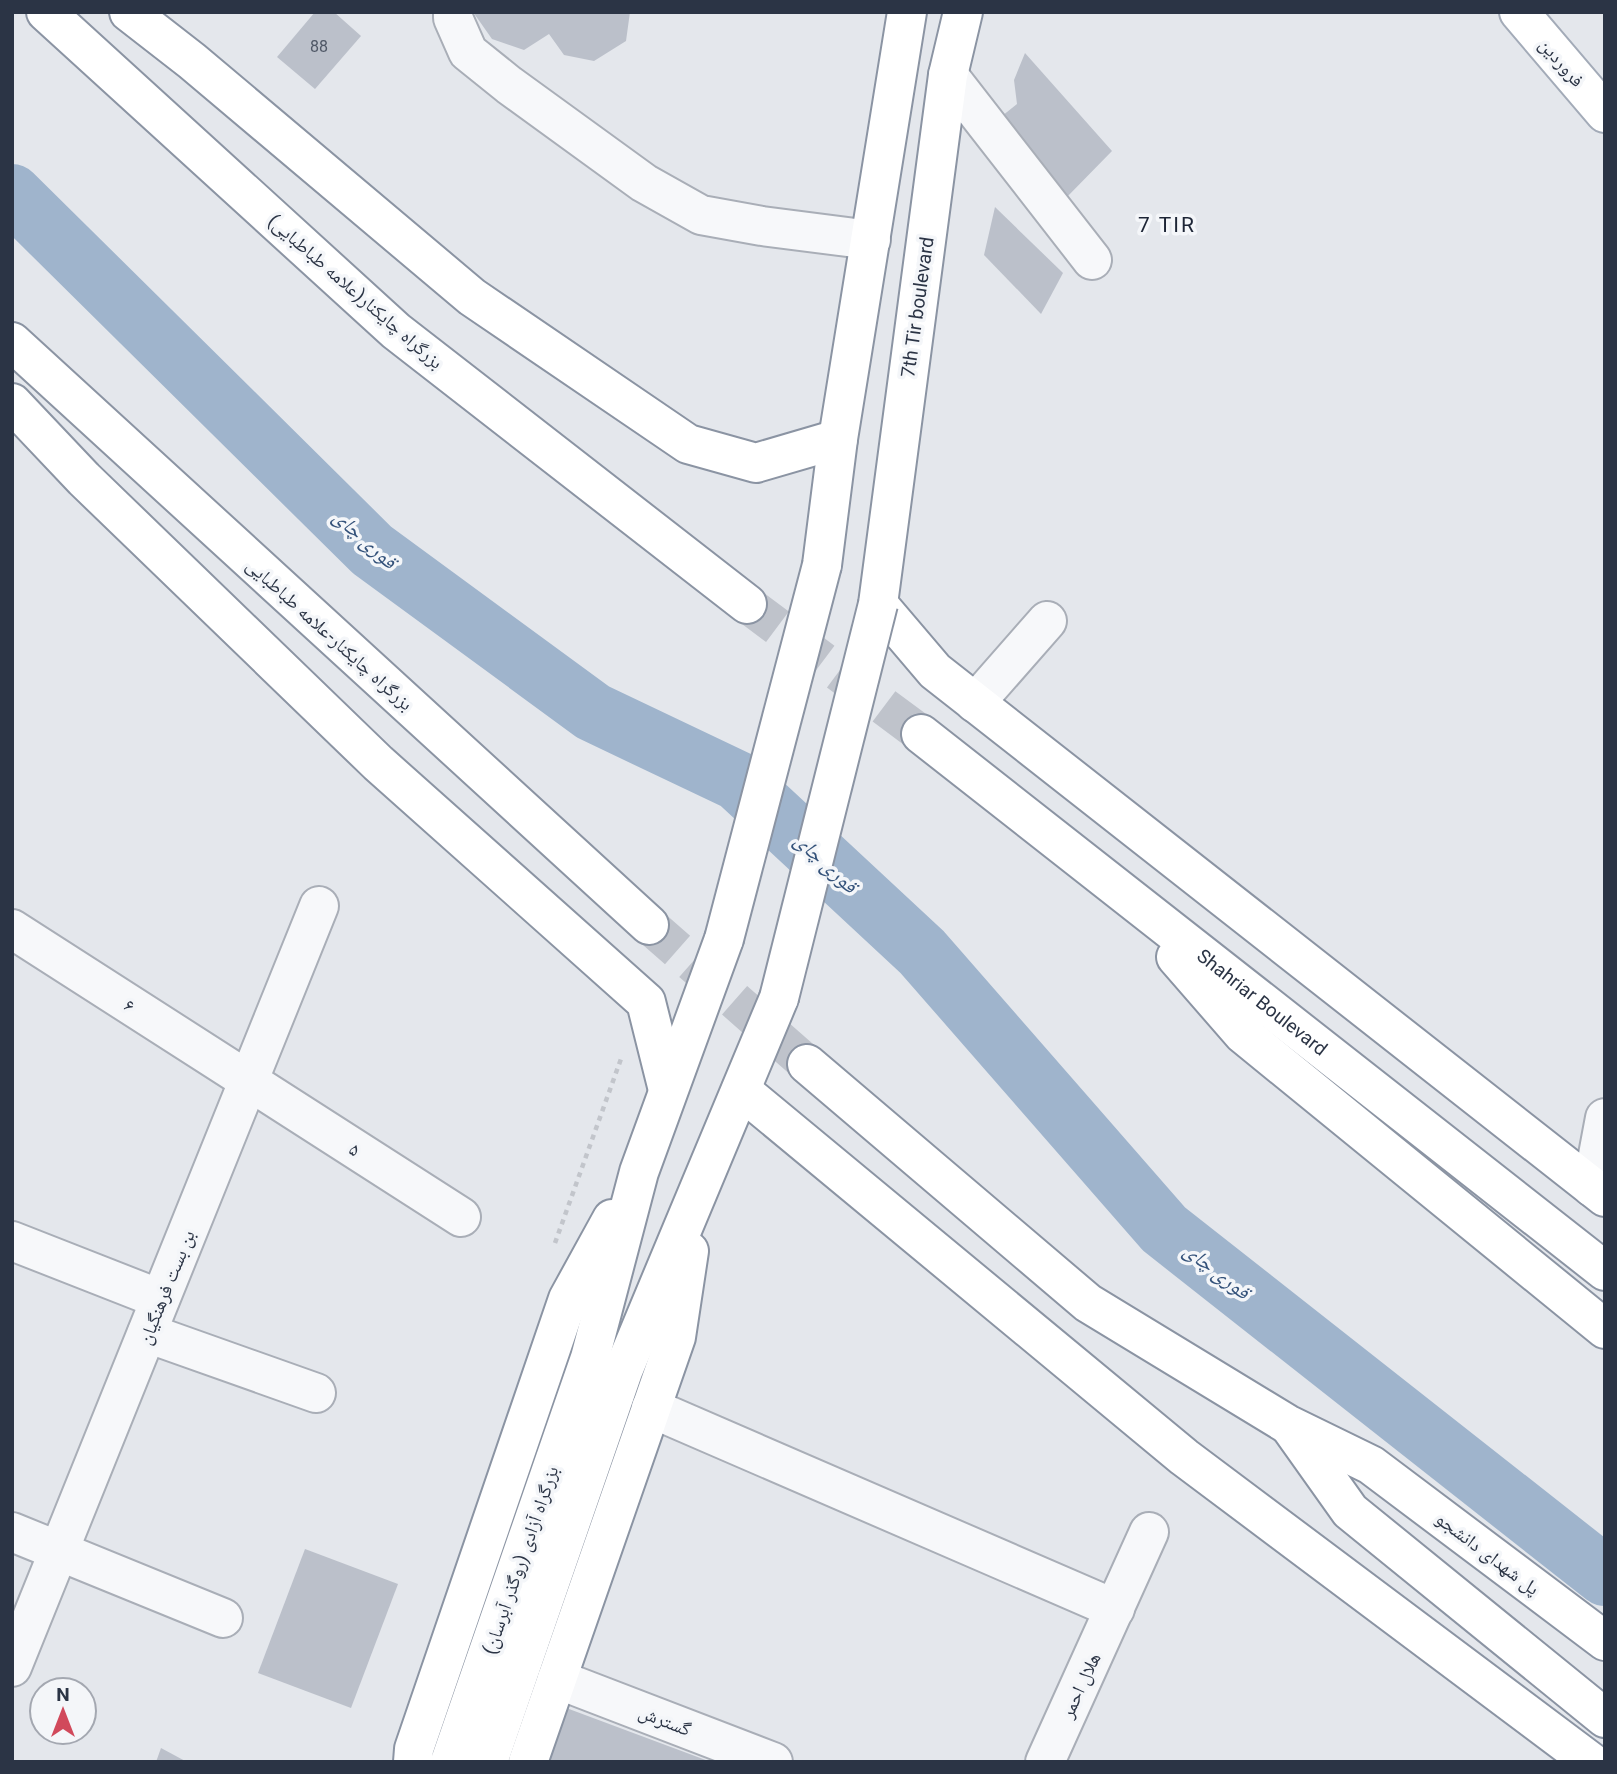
<svg xmlns="http://www.w3.org/2000/svg" width="1617" height="1774" font-family="Roboto,'Noto Naskh Arabic',sans-serif">
<style>
.lines{fill:none;stroke-linecap:round;stroke-linejoin:round}
.river{stroke:#9fb4cc;stroke-width:60}
.building{fill:#bbc0ca}
.highway-tunnel{stroke:#bfc3cb;stroke-width:38;stroke-dasharray:38 19;stroke-linecap:butt}
.minor-casing{stroke:#a9aeb7;stroke-width:42}
.major-casing{stroke:#a3abb8;stroke-width:42}
.highway-casing{stroke:#8b94a3;stroke-width:42}
.path{stroke:#c2c5cb;stroke-width:4.5;stroke-dasharray:5 5;stroke-linecap:butt}
.minor{stroke:#f7f8fa;stroke-width:38}
.major{stroke:#fff;stroke-width:38}
.highway{stroke:#fff;stroke-width:38}
.highway-bridge-casing{stroke:#8b94a3;stroke-width:42;stroke-linecap:butt}
.highway-bridge{stroke:#fff;stroke-width:38}
.labels{text-anchor:middle;stroke-width:7;stroke-linejoin:round;paint-order:stroke}
.number-label{font-size:16px;fill:#4f5766}
.street-label{font-size:19px;fill:#2b3445;stroke:#f4f6f9}
.neighbourhood-label{font-size:21px;letter-spacing:2px;fill:#1d2536;stroke:#f4f6f9}
.water-label{font-size:21px;font-style:italic;fill:#34527a;stroke:#f4f6f9}
</style>
<rect width="100%" height="100%" fill="#e4e7ec"/>
<g class="lines">
<polyline class="river" points="12,194 372,550 593,712 738,781 922,952 1164,1229 1605,1576"/>
</g>
<g class="building">
<polygon points="315,12 334,12 361,36 315,89 277,57"/>
<polygon points="473,12 630,12 626,41 594,61 564,55 549,34 524,50 492,39"/>
<polygon points="1025,53 1112,151 1065,199 1002,116 1017,104 1014,80"/>
<polygon points="995,207 1063,273 1041,314 984,255"/>
<polygon points="305,1549 398,1584 351,1708 258,1673"/>
<polygon points="561,1706 711,1762 542,1762"/>
<polygon points="161,1748 187,1762 156,1762"/>
</g>
<g class="lines">
<g class="highway-tunnel">
<polyline points="747,604 921,734"/>
<polyline points="649,925 807,1064"/>
</g>
<defs>
<g id="minor">
<polyline points="453,12 453,18 468,52 509,85 644,183 701,215 762,226 871,240"/>
<polyline points="948,75 1092,260"/>
<polyline points="975,703 1047,621"/>
<polyline points="12,929 461,1217"/>
<polyline points="1592,1187 1605,1118"/>
<polyline points="12,1241 160,1299"/>
<polyline points="147,1333 316,1393"/>
<polyline points="651,1408 1115,1609"/>
<polyline points="12,1532 223,1618"/>
<polyline points="12,1667 319,906"/>
<polyline points="557,1679 773,1762"/>
<polyline points="1045,1762 1149,1532"/>
</g>
<polyline id="major" points="1519,12 1605,113"/>
<g id="highway">
<polyline points="46,12 396,331 747,604"/>
<polyline points="129,12 192,61 472,297 688,444 756,463 838,439"/>
<polyline points="963,12 948,75 878,604 935,671 1605,1197"/>
<polyline points="12,342 649,925"/>
<polyline points="12,403 84,479 378,763 646,1002 668,1090"/>
<polyline points="822,565 838,439 907,12"/>
<path id="s1" d="M921 734 1605 1271"/>
<polyline points="1176,957 1243,1034 1605,1329"/>
<polyline points="807,1064 1088,1303 1287,1424 1371,1465 1605,1641"/>
<polyline points="741,1090 1184,1457 1591,1762"/>
<polyline points="1291,1428 1350,1511 1605,1718"/>
<polyline points="413,1762 414,1749 568,1299 612,1219"/>
<polyline points="450,1762 590,1358 639,1172 724,939"/>
<polyline points="488,1762 623,1371 779,998"/>
<polyline points="528,1762 676,1337 689,1251"/>
</g>
</defs>
<use href="#minor" class="minor-casing"/>
<use href="#major" class="major-casing"/>
<use href="#highway" class="highway-casing"/>
<polyline class="path" points="555,1243 622,1056"/>
<use href="#minor" class="minor"/>
<use href="#major" class="major"/>
<use href="#highway" class="highway"/>
<defs>
<g id="highway-bridge">
<polyline points="724,939 822,565"/>
<polyline points="779,998 878,604"/>
</g>
</defs>
<use href="#highway-bridge" class="highway-bridge-casing"/>
<use href="#highway-bridge" class="highway-bridge"/>
</g>
<g class="labels">
<g class="number-label">
<text x="319" y="52">88</text>
</g>
<g class="street-label">
<text transform="translate(1562 62) rotate(49)" y="7">فروردین</text>
<text transform="translate(356 291) rotate(41)" y="7">بزرگراه چایکنار(علامه طباطبایی)</text>
<text transform="translate(917 307) rotate(-82)" y="7">7th Tir boulevard</text>
<text transform="translate(330 634) rotate(42)" y="7">بزرگراه چایکنار-علامه طباطبایی</text>
<text dy="7" stroke="none"><textPath href="#s1" startOffset="434">Shahriar Boulevard</textPath></text>
<text transform="translate(130 1005) rotate(33)" y="7">۶</text>
<text transform="translate(355 1149) rotate(33)" y="7">۵</text>
<text transform="translate(166 1287) rotate(-68)" y="7">بن بست فرهنگیان</text>
<text transform="translate(1488 1553) rotate(37)" y="7">پل شهدای دانشجو</text>
<text transform="translate(520 1560) rotate(-71)" y="7">بزرگراه آزادی (روگذر آبرسان)</text>
<text transform="translate(1080 1685) rotate(-65)" y="7">هلال احمر</text>
<text transform="translate(665 1720) rotate(21)" y="7">گسترش</text>
</g>
<g class="neighbourhood-label">
<text x="1167" y="232">7 TIR</text>
</g>
<g class="water-label">
<text transform="translate(365 539) rotate(42)" y="7">قوری چای</text>
<text transform="translate(826 863) rotate(43)" y="7">قوری چای</text>
<text transform="translate(1217 1271) rotate(38)" y="7">قوری چای</text>
</g>
</g>
<rect width="1617" height="1774" fill="none" stroke="#2b3445" stroke-width="28"/>
<g transform="translate(63 1711)"><circle r="33" fill="#f4f6f9" stroke="#a4a8b1" stroke-width="2"/>
<path d="M0-5L12 26L0 18L-12 26Z" fill="#d1495b"/>
<text y="-10" font-size="19" font-weight="bold" text-anchor="middle" fill="#2b3445">N</text>
</g>
</svg>
